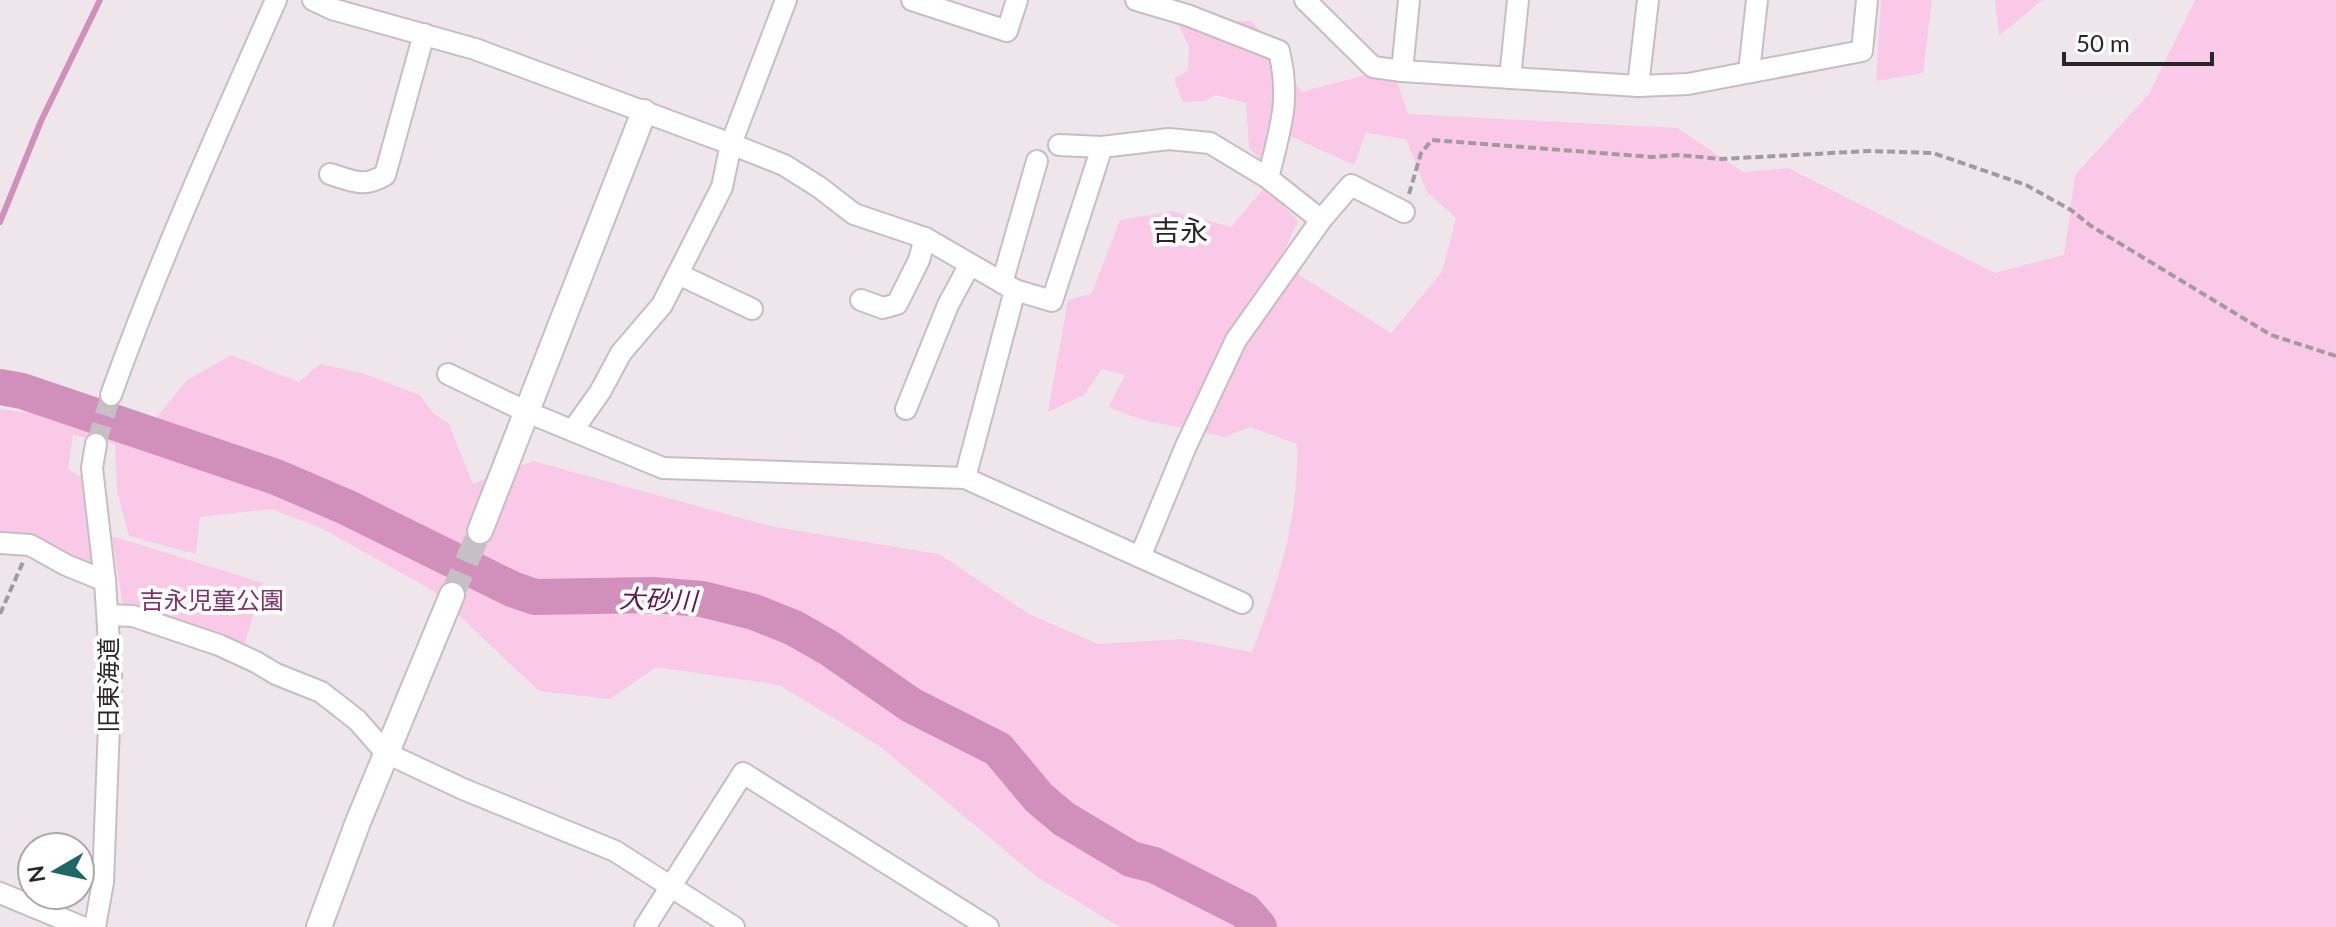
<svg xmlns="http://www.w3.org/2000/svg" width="2336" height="927" font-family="Lato,'Noto Sans JP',sans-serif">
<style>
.green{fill:#fac9e8}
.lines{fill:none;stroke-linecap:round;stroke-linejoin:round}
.stream{stroke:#d190bb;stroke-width:6}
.river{stroke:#d190bb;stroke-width:36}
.minor-tunnel{stroke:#c6c0c4;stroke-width:20;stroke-dasharray:20 10;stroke-linecap:butt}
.tertiary-tunnel{stroke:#c6c0c4;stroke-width:24;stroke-dasharray:24 12;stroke-linecap:butt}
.minor-casing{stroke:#c6bec3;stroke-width:24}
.tertiary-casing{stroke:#c6bec3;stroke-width:28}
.path{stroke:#a19b9f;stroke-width:4;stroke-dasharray:8 4;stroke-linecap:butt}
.minor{stroke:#fff;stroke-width:20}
.tertiary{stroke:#fff;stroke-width:24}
.labels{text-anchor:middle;stroke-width:8;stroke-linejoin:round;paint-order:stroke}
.park-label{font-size:24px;fill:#80336a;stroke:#fff}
.street-label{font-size:24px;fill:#282627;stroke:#fff}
.water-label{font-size:26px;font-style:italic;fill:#60144d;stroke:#fff}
.quarter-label{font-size:28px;fill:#282627;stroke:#fff}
</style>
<rect width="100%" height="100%" fill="#eee6eb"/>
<g class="green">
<polygon points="1881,0 1932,0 1923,73 1876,81"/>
<polygon points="1995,0 2042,0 1999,36"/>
<path d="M2195 0H2336V927H1120L1037 877 878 745 779 685 656 667 610 699 539 691 432 590 323 529 272 509 200 517 196 554 129 536 117 491 115 444 73 435 68 469 92 483 97 552 89 565 0 535V409L48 416 111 429 156 418 187 380 231 355 299 382 320 364 365 374 420 395 433 413 449 424 473 484 533 461 770 526 939 554 1029 614 1098 644 1183 639 1252 652C1278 581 1299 521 1297 444L1250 427 1225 437 1139 419 1109 407 1125 375 1102 369 1084 395 1048 412 1068 300 1092 293 1120 220 1173 211 1231 227 1265 187 1298 221 1279 262 1391 333 1442 272 1456 218 1427 192 1406 139 1366 133 1354 165 1290 136 1263 162 1249 148 1246 103 1215 95 1205 101 1183 102 1174 79 1188 70 1189 47 1177 22 1252 21 1302 92 1365 75 1396 78 1408 114 1677 128 1743 172 1788 168 1995 273 2064 255 2075 175 2149 94Z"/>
<polygon points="112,536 263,583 244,646 123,607"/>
</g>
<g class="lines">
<polyline class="stream" points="0,222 41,121 100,0"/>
<polyline class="river" points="0,387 22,391 276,477 346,507 512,589 535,597 652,595 702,599 754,612 794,628 829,648 911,705 998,749 1039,798 1064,819 1131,859 1154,865 1245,911 1259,927"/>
<polyline class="minor-tunnel" points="96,444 111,395"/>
<polyline class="tertiary-tunnel" points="452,595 480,531"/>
<defs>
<g id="minor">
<polyline points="313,0 332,9 475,49 731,144 784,165 819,187 854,214 925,238 1015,290 1052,301 1102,147 1169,139 1210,143 1268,178"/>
<polyline points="912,0 1007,31 1017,0"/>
<path d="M1136 0 1187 15 1279 51C1291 100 1280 130 1268 178L1321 220 1351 185 1404 212"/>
<polyline points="1305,0 1373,67 1402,71 1638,86 1688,84 1862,51 1867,0"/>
<polyline points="1402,71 1409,0"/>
<polyline points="1749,72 1757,0"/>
<polyline points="1510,78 1518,0"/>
<polyline points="1638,86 1648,0"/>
<polyline points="1059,145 1102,147"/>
<path d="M330 174C353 181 364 188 385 175L424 34"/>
<polyline points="678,274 752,309"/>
<polyline points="1002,283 1037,161"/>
<polyline points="861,300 883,308 897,304 919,260 925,238"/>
<polyline points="448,374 527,412 663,468 965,478 1140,557 1186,446 1236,340 1321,220"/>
<path d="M111 395C159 261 218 131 276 0"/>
<polyline points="906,409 948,305 969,266"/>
<polyline points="573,430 600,392 621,353 662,305 722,187 731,144 786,0"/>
<polyline points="965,478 1015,290"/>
<polyline points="0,543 30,545 66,565 105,581"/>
<polyline points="1140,557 1242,603"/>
<polyline points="108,615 133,616 219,645 256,662 276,674 321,692 357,720 386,753 463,789 615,851 734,927"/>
<polyline points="0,893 82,927"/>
<polyline points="95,927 103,882 111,674 105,581 92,468 96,444"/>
<polyline points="645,927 743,773 988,927"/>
</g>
<g id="tertiary">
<polyline points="480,531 644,112"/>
<polyline points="319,927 358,822 452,595"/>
</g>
</defs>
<use href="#minor" class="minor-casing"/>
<use href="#tertiary" class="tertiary-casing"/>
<g class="path">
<polyline points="1409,194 1421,153 1432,140 1652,157 1678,155 1721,159 1869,151 1933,153 2026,185 2071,210 2091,226 2271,335 2336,356"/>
<polyline points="0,614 23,562"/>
</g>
<use href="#minor" class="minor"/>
<use href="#tertiary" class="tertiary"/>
</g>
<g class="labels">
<g class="park-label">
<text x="212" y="609">吉永児童公園</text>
</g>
<g class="street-label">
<text transform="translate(109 685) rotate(-90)" y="8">旧東海道</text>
</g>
<g class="water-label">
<text transform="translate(658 600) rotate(2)" y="9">大砂川</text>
</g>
<g class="quarter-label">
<text x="1180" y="241">吉永</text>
</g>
</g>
<g transform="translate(56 871) rotate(261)"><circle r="38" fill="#ffffff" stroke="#a9a8a9" stroke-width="2"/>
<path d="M0-6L14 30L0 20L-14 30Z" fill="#1b6864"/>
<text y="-12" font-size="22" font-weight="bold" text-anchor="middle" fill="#282627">N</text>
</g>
<path d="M2064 52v12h148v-12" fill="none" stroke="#282627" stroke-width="4"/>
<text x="2076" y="52" font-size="24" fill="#282627" stroke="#ffffff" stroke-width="6" paint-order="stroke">50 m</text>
</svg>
